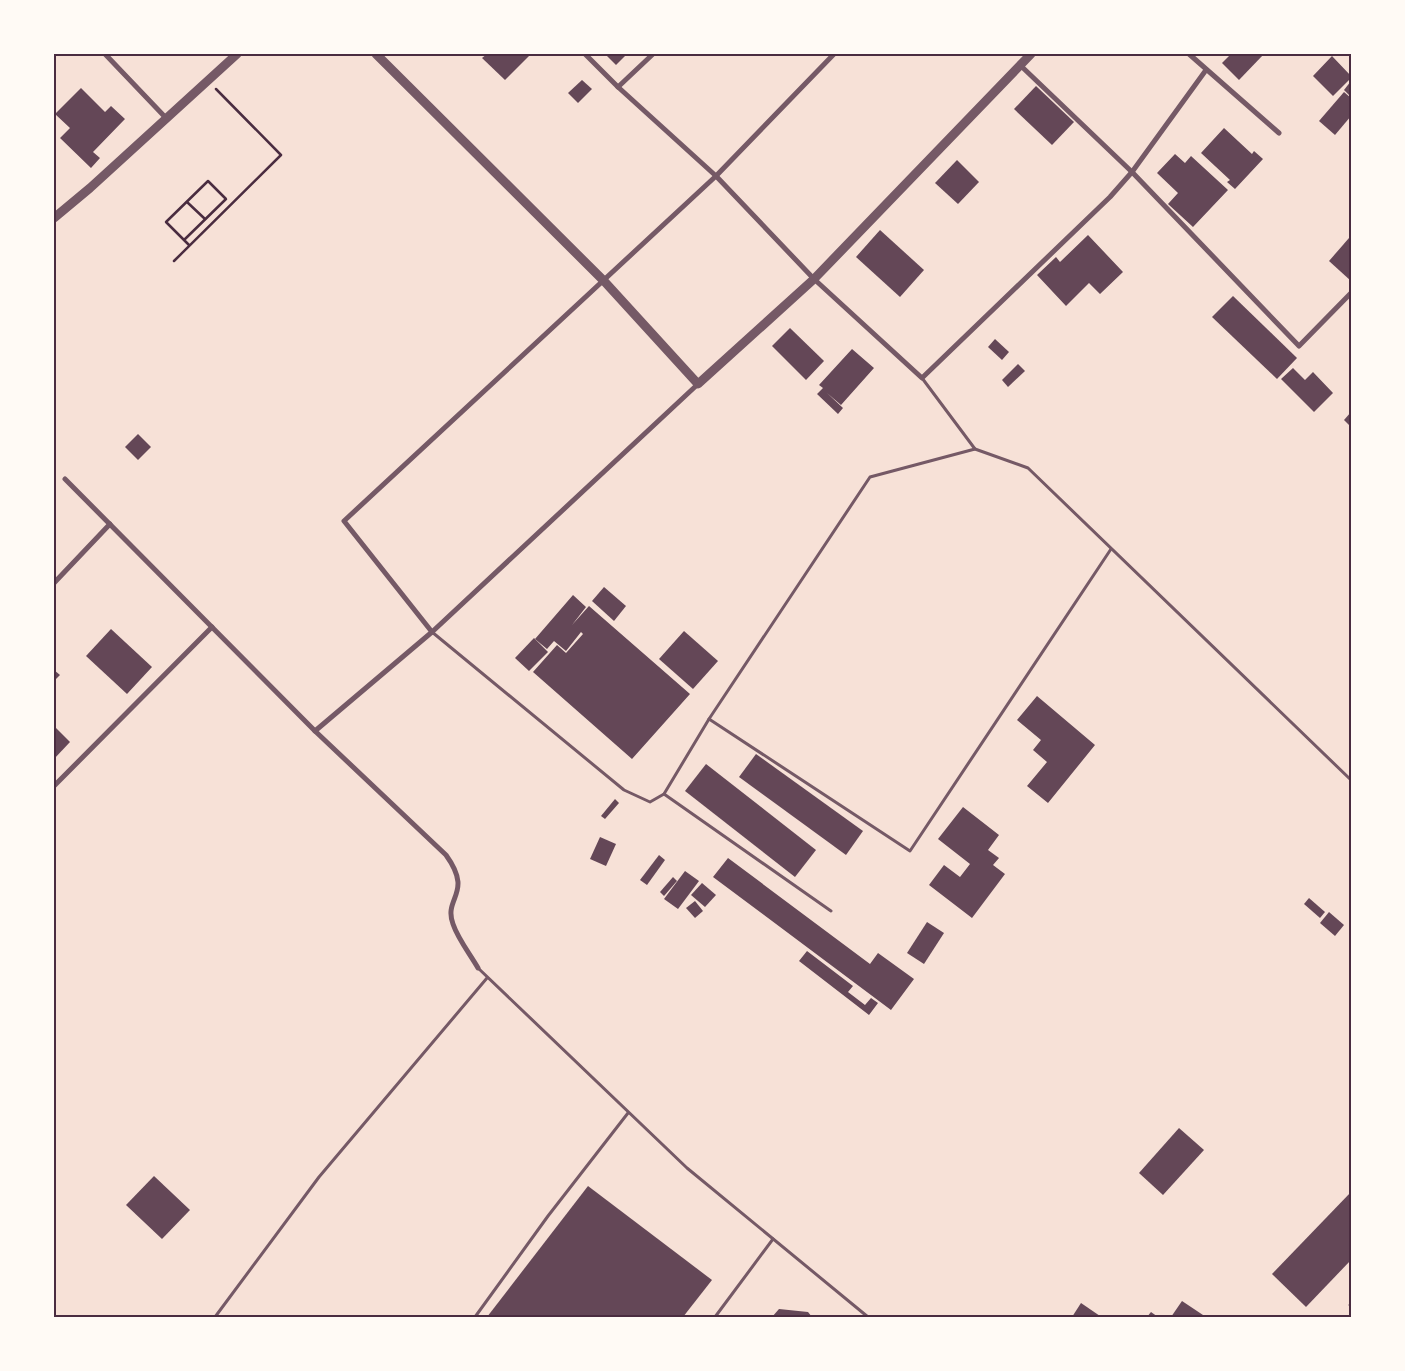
<svg xmlns="http://www.w3.org/2000/svg" width="1405" height="1371" font-family="Merriweather,serif">
<style>
.building{fill:#644757}
.lines{fill:none;stroke-linecap:round;stroke-linejoin:round}
.path{stroke:#4a2c40;stroke-width:2.5}
.service{stroke:#755966;stroke-width:3}
.minor{stroke:#755966;stroke-width:5}
.tertiary{stroke:#755966;stroke-width:9}
.neatline{fill:none;stroke:#4a2c40;stroke-width:2}
</style>
<rect width="100%" height="100%" fill="#f7e1d7"/>
<g class="building">
<polygon points="487,54 531,54 505,80 482,58"/>
<polygon points="605,54 627,54 616,65"/>
<polygon points="1231,54 1264,54 1239,80 1222,63"/>
<polygon points="1332,56 1351,76 1351,81 1350,79 1333,96 1313,76"/>
<polygon points="582,80 592,89 578,103 568,93"/>
<polygon points="1351,81 1351,97 1344,90"/>
<polygon points="1036,86 1074,122 1052,145 1014,109"/>
<polygon points="81,88 105,112 111,106 125,119 93,152 100,158 91,168 60,138 70,128 55,114"/>
<polygon points="1344,92 1351,98 1351,116 1335,135 1319,121"/>
<polygon points="1224,128 1252,154 1254,151 1263,159 1235,189 1227,182 1230,180 1201,153"/>
<polygon points="1175,154 1185,163 1191,156 1228,190 1193,227 1168,204 1178,193 1157,173"/>
<polygon points="957,160 979,182 958,204 935,183"/>
<polygon points="880,230 924,270 900,297 856,257"/>
<polygon points="1088,235 1123,272 1100,294 1089,283 1066,306 1037,275 1056,257 1060,262"/>
<polygon points="1349,238 1351,239 1351,281 1329,261"/>
<polygon points="1233,296 1297,358 1277,379 1212,317"/>
<polygon points="790,328 824,361 806,380 772,346"/>
<polygon points="995,339 1009,352 1002,360 988,347"/>
<polygon points="852,349 874,368 841,405 827,393 843,408 838,414 817,394 823,388 819,385"/>
<polygon points="1018,364 1025,371 1008,387 1002,380"/>
<polygon points="1293,368 1305,380 1313,372 1333,393 1314,412 1281,379"/>
<polygon points="1351,412 1351,427 1344,420"/>
<polygon points="138,434 151,447 138,460 125,447"/>
<polygon points="604,587 626,606 614,621 592,601"/>
<polygon points="573,595 586,607 572,625 589,606 690,694 632,759 533,672 557,645 566,653 583,634 581,632 566,651 554,641 547,649 535,639"/>
<polygon points="111,629 152,667 127,694 86,656"/>
<polygon points="684,631 718,661 693,689 659,659"/>
<polygon points="534,638 548,652 529,671 515,658"/>
<polygon points="54,670 60,675 54,681"/>
<polygon points="1037,696 1095,745 1048,803 1027,786 1047,762 1033,750 1041,740 1017,720"/>
<polygon points="54,726 70,742 54,759"/>
<polygon points="756,754 863,831 846,855 739,777"/>
<polygon points="706,764 816,850 795,877 685,791"/>
<polygon points="615,799 619,803 605,819 601,816"/>
<polygon points="963,807 999,835 988,850 999,858 993,865 1005,874 972,918 929,885 944,865 960,877 970,864 938,839"/>
<polygon points="600,837 616,844 606,866 590,859"/>
<polygon points="659,855 665,860 647,885 640,880"/>
<polygon points="728,858 870,964 878,953 914,979 891,1010 713,877"/>
<polygon points="685,871 699,881 678,909 664,899"/>
<polygon points="673,877 677,881 664,896 660,892"/>
<polygon points="702,883 716,895 705,907 691,895"/>
<polygon points="1309,898 1325,912 1320,918 1304,904"/>
<polygon points="695,901 703,911 695,918 686,908"/>
<polygon points="1329,912 1344,925 1335,936 1320,923"/>
<polygon points="927,922 944,933 924,964 907,953"/>
<polygon points="807,951 853,986 848,992 865,1005 871,998 878,1003 869,1015 799,961"/>
<polygon points="1179,1128 1204,1150 1163,1195 1139,1173"/>
<polygon points="154,1176 190,1210 162,1239 126,1205"/>
<polygon points="588,1186 712,1280 683,1317 487,1317"/>
<polygon points="1351,1192 1351,1260 1306,1307 1272,1274"/>
<polygon points="1182,1301 1206,1317 1171,1317"/>
<polygon points="1081,1303 1100,1316 1099,1317 1072,1317"/>
<polygon points="779,1309 808,1312 812,1317 772,1317"/>
<polygon points="1151,1312 1158,1317 1147,1317"/>
</g>
<g class="lines">
<g class="path">
<polyline points="187,202 205,219"/>
<polyline points="184,240 226,199 208,181 166,222 189,245"/>
<polyline points="174,261 281,155 216,89"/>
</g>
<g class="service">
<polyline points="922,378 975,449"/>
<polyline points="432,632 624,790 650,802 664,794 709,719 870,477 975,449 1028,468 1351,780"/>
<polyline points="709,719 910,851 1111,549"/>
<polyline points="664,794 831,911"/>
<polyline points="478,968 687,1168 868,1317"/>
<polyline points="1350,1305 1351,1306"/>
<polyline points="215,1317 319,1177 487,978"/>
<polyline points="475,1317 548,1216 628,1113"/>
<polyline points="715,1317 773,1239"/>
</g>
<g class="minor">
<polyline points="105,54 166,118"/>
<polyline points="585,54 618,87 653,54"/>
<polyline points="1189,54 1279,133"/>
<polyline points="1020,65 1132,172 1299,346 1351,293"/>
<polyline points="618,87 716,176 814,279 922,378 1110,197 1132,172 1206,70"/>
<polyline points="65,479 315,731"/>
<polyline points="54,583 110,524"/>
<polyline points="432,632 344,521 716,176 834,54"/>
<polyline points="54,786 212,627"/>
<path d="M478 968C470 954 458 939 453 924 443 897 474 894 446 855L315 731 432 632 698 384"/>
</g>
<g class="tertiary">
<polyline points="376,54 604,281 698,384 814,279 1031,54"/>
<polyline points="54,218 90,188 237,54"/>
</g>
</g>
<rect width="1405" height="1371" fill="none" stroke="#fffaf5" stroke-width="110"/>
<rect x="55" y="55" width="1295" height="1261" class="neatline"/>
</svg>
